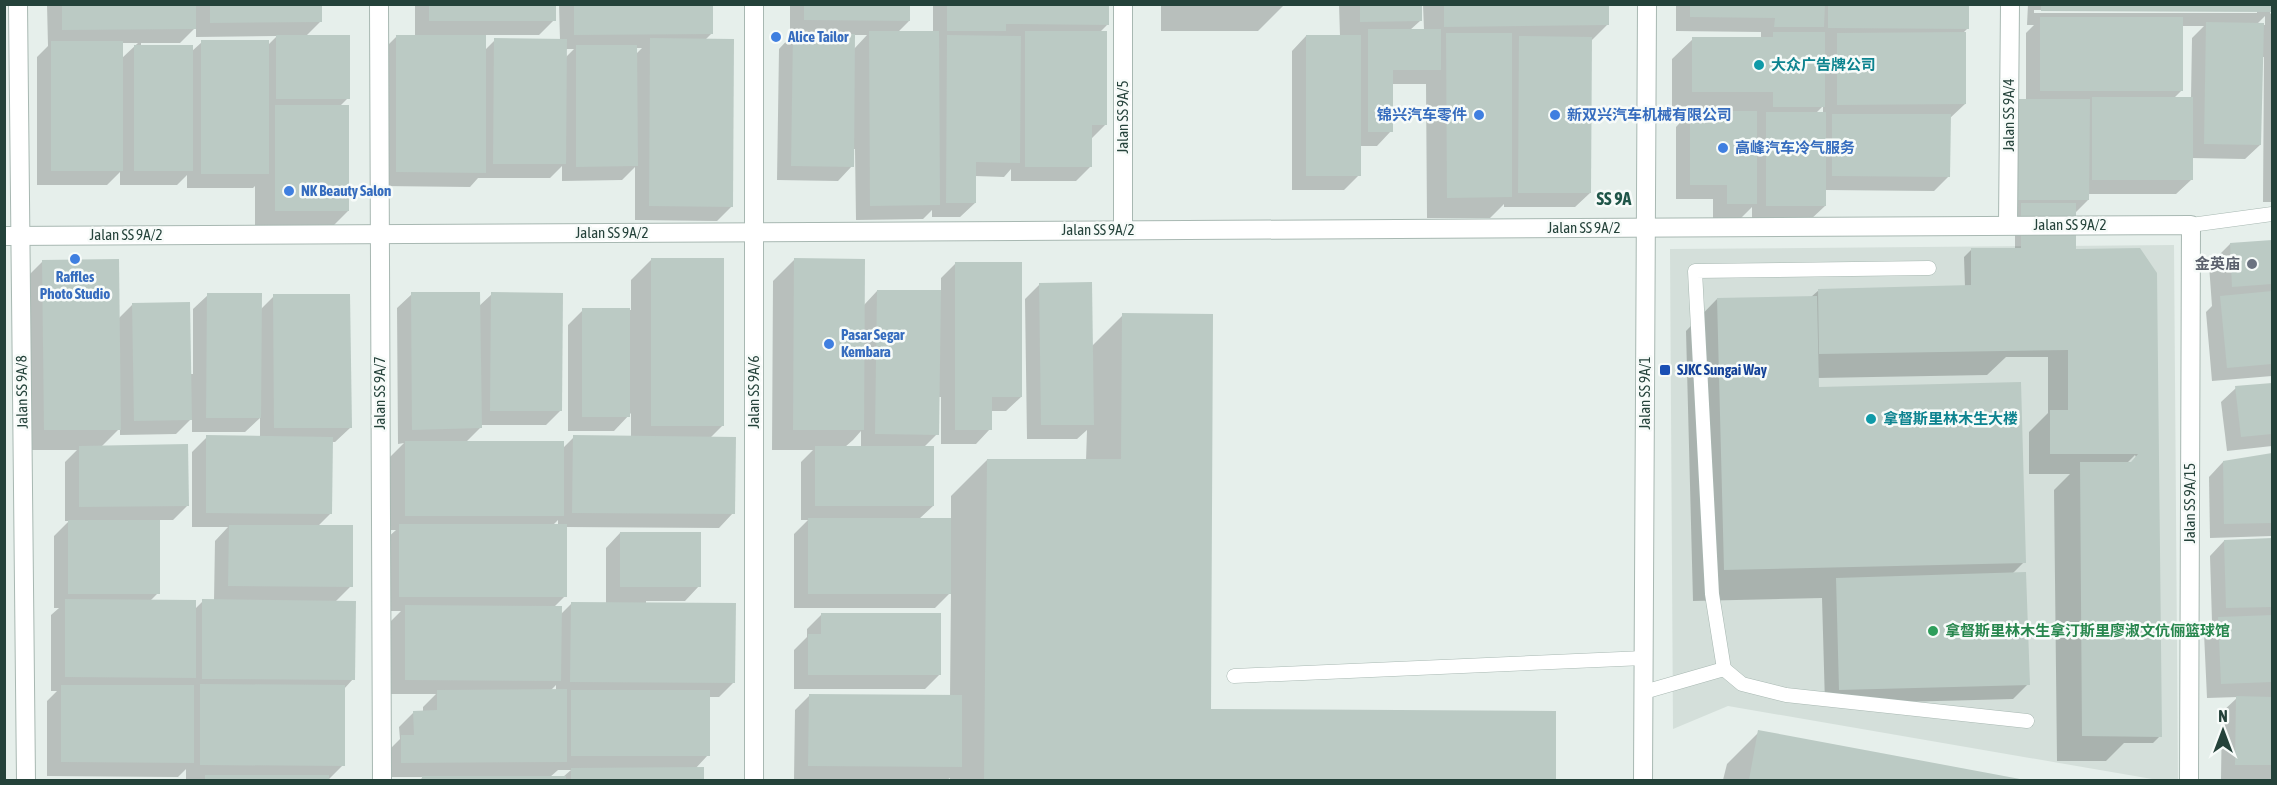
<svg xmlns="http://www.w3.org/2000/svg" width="2277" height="785" font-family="'Asap Condensed','Noto Sans SC',sans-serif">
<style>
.built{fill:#d4dfda}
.shadow{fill:#0003;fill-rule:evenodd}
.building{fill:#bbcac4}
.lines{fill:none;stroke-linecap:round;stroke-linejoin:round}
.service-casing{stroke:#a8b8b2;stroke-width:15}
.minor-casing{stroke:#a8b8b2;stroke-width:20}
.tertiary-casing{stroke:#a8b8b2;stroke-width:20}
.service{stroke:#fff;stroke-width:14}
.minor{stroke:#fff;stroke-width:18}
.tertiary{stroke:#fff;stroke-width:18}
.shop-dot{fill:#3f7fe0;stroke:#f7fbf9;stroke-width:2}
.culture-dot{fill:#0f9aa8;stroke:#f7fbf9;stroke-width:2}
.worship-dot{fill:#6b7280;stroke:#f7fbf9;stroke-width:2}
.transit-dot{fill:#1a4fb4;stroke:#f7fbf9;stroke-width:2}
.leisure-dot{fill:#2e9e5b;stroke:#f7fbf9;stroke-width:2}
.labels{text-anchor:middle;stroke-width:5;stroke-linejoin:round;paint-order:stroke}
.shop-label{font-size:15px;font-weight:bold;fill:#366cbe;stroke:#f7fbf9;text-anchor:start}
.culture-label{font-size:15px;font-weight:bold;fill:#0d838f;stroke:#f7fbf9;text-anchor:start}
.street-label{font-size:15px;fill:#24423a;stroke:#f7fbf9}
.worship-label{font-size:15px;font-weight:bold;fill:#5b616d;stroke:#f7fbf9;text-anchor:end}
.transit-label{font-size:15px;font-weight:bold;fill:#164399;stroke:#f7fbf9;text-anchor:start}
.leisure-label{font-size:15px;font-weight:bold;fill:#27864d;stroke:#f7fbf9;text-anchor:start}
.quarter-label{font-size:18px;font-weight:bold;fill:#1f5548;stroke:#f7fbf9}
</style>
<rect width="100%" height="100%" fill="#e6efeb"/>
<polygon class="built" points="2174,245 2178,780 2158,780 1728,706 1673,729 1670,249"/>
<g class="shadow">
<path d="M47 4H321V21L305 37 348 98 340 106 348 211 327 232H255V186L253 188H187V175L177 185H120V172L107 185H37V57L48 46ZM196 27V37L277 36 267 46 202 42 191 52 141 46V43H180ZM121 43H138L121 59Z"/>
<path d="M415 4H554V20L539 35H485V50L495 40H560L559 4H711L712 33 705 40 732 206 717 221 635 220V167L622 180 562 181V166L550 178H478L470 187 382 186V51L397 36H415ZM635 48H642L635 55ZM565 49H574L565 58Z"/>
<path d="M790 4H909V21L897 33H933V4H1108L1107 25 1100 32 1106 124 1091 139V166L1076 181H1011V169L1004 177 975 176V203L960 217H932V210L923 219 856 220 855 149H852V166L838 181 777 180 779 49 793 34H790ZM854 35H867L854 49Z"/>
<polygon points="1161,4 1284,4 1284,5 1258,31 1161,31"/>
<polygon points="1339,4 1420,4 1420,21 1410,30 1424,30 1423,4 1608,4 1608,24 1590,42 1590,193 1575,207 1504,207 1504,204 1490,218 1427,218 1426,84 1391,84 1391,131 1377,146 1359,146 1359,175 1344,190 1292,190 1292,51 1306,36 1340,36"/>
<path d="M1676 4H1968V28L1964 32 1965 104 1949 119V176L1934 191 1825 190V206L1810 220H1752V207L1741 218H1713V199H1676V127L1690 112H1672V59L1693 39H1761V32L1676 31ZM1823 106V113H1816Z"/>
<path d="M2028 4H2270V14L2272 12V202H2263L2264 57H2262L2260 145 2245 159 2191 158V180L2176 194H2088V200L2075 213V250L2155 273 2160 736 2153 743H2124L2106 761H2057L2054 490 2070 474H2029V432L2048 413V357H2006L1987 375 1817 378 1818 388 2024 562 2012 574 2028 684 2013 699 1825 704 1822 598 1693 601 1686 331 1717 299 1811 297 1819 290 1965 287 1964 257 1971 250H2015V214L2005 115 2020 100H2026V33L2034 25H2027ZM2034 10H2257V13H2034ZM2265 16V25L2257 24ZM2182 26H2204L2192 38 2191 99H2173L2182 90ZM2135 455 2136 457 2131 464H2126Z"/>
<polygon points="2272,242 2272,376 2212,381 2206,312 2212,306 2209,265 2230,244"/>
<path d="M652 259 723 425 710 438 733 513 719 528 565 527V596L554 607 561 614 572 603H606V548L620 533 699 586 685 601H646V604L733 683 719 697H708V755L695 769H702V780H420L423 777H387V752L400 739 399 727 414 712H423V707L436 694H391V621L401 611H385V540L396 530H390V457L404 443 398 444 397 308 412 294 478 307 492 294 561 410 546 425H480V428L465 443 563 448 574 437 631 438V413L614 431H568V325L583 310H631V280ZM558 520V526H552ZM556 685V691H550ZM558 770H571L563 777H550Z"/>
<path d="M794 260 864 305 877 291 941 292V278L955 264 1021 397 1006 411H990V429L976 444H941V397H938L937 434 924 447 933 506 919 519H951V496L987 460 1086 461 1087 430 1077 439H1027L1025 299 1040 284 1091 347 1123 315 1209 710 1555 712 1554 780H950V778L947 780H794L795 710 810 695 950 697 951 592 935 608H794V534L808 520H801V462L813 450H772L773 281ZM861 431V447H845L853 440Z"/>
<path d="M43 261 118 319 132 305 190 374H193V309L208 295 260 310 274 296 350 428 335 442H331V513L317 527 351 586 335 602 353 679 344 689 343 765 328 780 186 779V769L178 777 47 776V701L57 691H51V615L59 608H54V536L69 521H65V462L77 450H24L22 282ZM192 418V432H245L260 418V437H207L192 452V527H228L215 541 214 601H203L195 609 150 601 158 593V520H173L188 505 101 447 120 428V435L176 434Z"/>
<polygon points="2272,384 2272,446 2227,451 2221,402 2236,388"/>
<polygon points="2272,454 2272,536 2210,538 2209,477 2223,462"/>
<polygon points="2272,540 2272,780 2221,779 2222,712 2238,697 2207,698 2204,633 2216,622 2212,622 2210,556 2224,541"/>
<polygon points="821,615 940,674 925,689 794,689 794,650 807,637 807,629"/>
<polygon points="1759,732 2018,780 1723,780 1727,764"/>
</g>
<g class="building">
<polygon points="62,4 196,4 196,29 62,30"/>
<polygon points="210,4 322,4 322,22 210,23"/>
<rect x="429" y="4" width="127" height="17"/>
<polygon points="574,4 713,4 713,34 574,35"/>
<polygon points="804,4 910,4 910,21 804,20"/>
<polygon points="947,4 1109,4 1109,25 1006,24 1006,31 947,31"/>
<polygon points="1360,4 1422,4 1422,21 1360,22"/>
<polygon points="1444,4 1609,4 1609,25 1444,27"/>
<polygon points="1690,4 1825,4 1824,27 1774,27 1775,18 1690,17"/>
<polygon points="1828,4 1969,4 1969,29 1828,28"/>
<polygon points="2041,4 2271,4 2271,12 2041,11"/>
<rect x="2040" y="17" width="143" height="74"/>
<polygon points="2206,22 2264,23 2261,145 2204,144"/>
<polygon points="1368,29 1441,29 1441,70 1393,70 1393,132 1368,132"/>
<polygon points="869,31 939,31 940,205 870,206"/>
<polygon points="1025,31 1107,31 1107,125 1092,125 1092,167 1025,167"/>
<polygon points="1773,32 1825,32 1825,107 1773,107 1773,92 1692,92 1692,37 1773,37"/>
<polygon points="1966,32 1966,104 1837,105 1837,33"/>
<polygon points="793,33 855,34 854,167 791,166"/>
<polygon points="1446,33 1512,33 1512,197 1447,198"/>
<rect x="276" y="35" width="74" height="64"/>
<polygon points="396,35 486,35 486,173 396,172"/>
<polygon points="947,35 1021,36 1020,163 976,162 976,203 946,203"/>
<rect x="1306" y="35" width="55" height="141"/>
<polygon points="1519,36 1592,37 1591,193 1518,193"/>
<polygon points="494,38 567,39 566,164 493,164"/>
<polygon points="650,38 734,39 733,207 649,206"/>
<rect x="201" y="40" width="68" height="134"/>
<rect x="51" y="41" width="72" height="130"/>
<rect x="134" y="45" width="59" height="126"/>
<polygon points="576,45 637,45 638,166 576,167"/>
<rect x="2092" y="97" width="101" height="83"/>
<polygon points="2019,99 2090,99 2089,200 2018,200"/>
<rect x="275" y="105" width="74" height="106"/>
<polygon points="1690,111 1757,111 1757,204 1727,204 1727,185 1690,185"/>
<rect x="1766" y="112" width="60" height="94"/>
<polygon points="1832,114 1951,114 1950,177 1832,176"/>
<polygon points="2021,203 2076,203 2076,249 2140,248 2157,273 2162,737 2082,736 2080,462 2131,462 2138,454 2050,454 2050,410 2068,410 2068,350 1819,354 1818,289 1971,285 1971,248 2021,248"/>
<polygon points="2272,240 2272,284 2232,287 2230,243"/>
<rect x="651" y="258" width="73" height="168"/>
<polygon points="794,258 865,259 864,430 793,430"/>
<polygon points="119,259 121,430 44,430 42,260"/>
<polygon points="955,262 1022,262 1022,397 992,397 992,430 955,430"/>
<polygon points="1092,282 1094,425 1041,425 1039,283"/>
<polygon points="877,290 941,290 939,435 875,434"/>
<polygon points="2272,291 2272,364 2227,368 2220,296"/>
<polygon points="411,292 480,292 482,428 412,430"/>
<polygon points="491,292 563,293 562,411 490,411"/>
<polygon points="207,293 262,293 261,418 206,418"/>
<polygon points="273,294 350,294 352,428 274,428"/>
<polygon points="1817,296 1819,387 2021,382 2026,563 1724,570 1717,298"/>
<polygon points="190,302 192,420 134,421 132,303"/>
<rect x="582" y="308" width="48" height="109"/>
<polygon points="1122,313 1213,314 1211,709 1556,711 1556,780 984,780 987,459 1121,459"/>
<polygon points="2272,383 2272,434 2241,437 2235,386"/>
<polygon points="206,435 333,437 332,514 206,513"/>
<polygon points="573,435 736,437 735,514 572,513"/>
<rect x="405" y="441" width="159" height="75"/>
<polygon points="188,444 189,506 79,507 79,446"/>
<rect x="815" y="446" width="119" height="60"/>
<polygon points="2272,453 2272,523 2224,524 2223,461"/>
<rect x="808" y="518" width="143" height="76"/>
<rect x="68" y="520" width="92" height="74"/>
<rect x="399" y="524" width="168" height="73"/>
<polygon points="229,525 353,525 353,587 228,586"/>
<rect x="620" y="532" width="81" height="55"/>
<polygon points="2272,538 2272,607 2226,608 2224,540"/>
<polygon points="2026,572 2030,685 1839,690 1836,578"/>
<polygon points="65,599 196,600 196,678 65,677"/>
<polygon points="202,599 356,601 355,680 202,679"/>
<polygon points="571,602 736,603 735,683 570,682"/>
<polygon points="405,605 562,606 561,681 405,680"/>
<polygon points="821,613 941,613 941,675 808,675 808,634 821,634"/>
<polygon points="2272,615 2272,682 2221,684 2218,617"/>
<polygon points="200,684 345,685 345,766 200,765"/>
<polygon points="61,685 194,685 194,763 61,762"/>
<polygon points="567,689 567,762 401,763 401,735 414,735 413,711 437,710 437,690"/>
<rect x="571" y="690" width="139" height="66"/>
<polygon points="809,694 962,695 962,767 808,766"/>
<polygon points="2236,696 2272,697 2272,765 2235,765"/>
<polygon points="1758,730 2020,779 2020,780 1749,780"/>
<polygon points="704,767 704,780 571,780 571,768"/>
<rect x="205" y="775" width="124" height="5"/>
<rect x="422" y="776" width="144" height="4"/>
</g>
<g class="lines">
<defs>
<g id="service">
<polyline points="2191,225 2272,214"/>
<polyline points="1724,669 1712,594 1695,271 1929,268"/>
<polyline points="1234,676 1644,658"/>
<polyline points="1644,692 1724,669 1742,684 1786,695 2027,721"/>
</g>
<g id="minor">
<polyline points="18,4 26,780"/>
<polyline points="379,4 382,780"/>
<polyline points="1123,4 1123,230"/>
<polyline points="2008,225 2010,4"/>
<polyline points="4,236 2191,225 2189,780"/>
<polyline points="754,780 754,4"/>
</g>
<polyline id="tertiary" points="1643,780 1647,4"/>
</defs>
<use href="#service" class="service-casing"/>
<use href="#minor" class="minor-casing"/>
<use href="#tertiary" class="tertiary-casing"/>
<use href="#service" class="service"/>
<use href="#minor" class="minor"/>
<use href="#tertiary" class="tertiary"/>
</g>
<g class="shop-dot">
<circle cx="776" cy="37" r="6"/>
<circle cx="1479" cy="115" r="6"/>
<circle cx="1555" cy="115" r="6"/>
<circle cx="1723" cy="148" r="6"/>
<circle cx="289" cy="191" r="6"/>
<circle cx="75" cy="259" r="6"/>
<circle cx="829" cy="344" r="6"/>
</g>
<g class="culture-dot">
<circle cx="1759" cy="65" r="6"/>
<circle cx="1871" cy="419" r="6"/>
</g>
<circle class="worship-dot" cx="2252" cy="264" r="6"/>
<rect class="transit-dot" x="1659" y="364" width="12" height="12" rx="3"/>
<circle class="leisure-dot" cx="1933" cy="631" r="6"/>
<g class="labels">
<g class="shop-label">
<text x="788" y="42">Alice Tailor</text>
<text x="1467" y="120" text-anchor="end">锦兴汽车零件</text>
<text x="1567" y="120">新双兴汽车机械有限公司</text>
<text x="1735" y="153">高峰汽车冷气服务</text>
<text x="301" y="196">NK Beauty Salon</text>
<text x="75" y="282" text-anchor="middle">Raffles<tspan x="75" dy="17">Photo Studio</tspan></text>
<text x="841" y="340">Pasar Segar<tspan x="841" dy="17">Kembara</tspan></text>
</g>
<g class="culture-label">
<text x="1771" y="70">大众广告牌公司</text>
<text x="1883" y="424">拿督斯里林木生大楼</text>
</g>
<g class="street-label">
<text transform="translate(2009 115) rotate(-90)" y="5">Jalan SS 9A/4</text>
<text transform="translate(1123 117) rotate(-90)" y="5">Jalan SS 9A/5</text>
<text x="2070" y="230">Jalan SS 9A/2</text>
<text x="1584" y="233">Jalan SS 9A/2</text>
<text x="1098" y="235">Jalan SS 9A/2</text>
<text x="612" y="238">Jalan SS 9A/2</text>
<text x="126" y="240">Jalan SS 9A/2</text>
<text transform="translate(22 392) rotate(-91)" y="5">Jalan SS 9A/8</text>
<text transform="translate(754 392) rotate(-90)" y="5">Jalan SS 9A/6</text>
<text transform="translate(380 393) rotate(-90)" y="5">Jalan SS 9A/7</text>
<text transform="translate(1645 393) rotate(-90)" y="5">Jalan SS 9A/1</text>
<text transform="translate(2190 503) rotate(-90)" y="5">Jalan SS 9A/15</text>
</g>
<g class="worship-label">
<text x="2240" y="269">金英庙</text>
</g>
<g class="transit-label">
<text x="1677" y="375">SJKC Sungai Way</text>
</g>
<g class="leisure-label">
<text x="1945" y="636">拿督斯里林木生拿汀斯里廖淑文伉俪篮球馆</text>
</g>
<g class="quarter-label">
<text x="1614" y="205">SS 9A</text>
</g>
</g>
<rect width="2277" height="785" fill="none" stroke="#24423a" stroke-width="12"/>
<g transform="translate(2223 731)" stroke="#f7fbf9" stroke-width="4.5" paint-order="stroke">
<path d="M0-4.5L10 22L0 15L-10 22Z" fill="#24423a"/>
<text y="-9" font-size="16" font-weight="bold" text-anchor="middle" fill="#24423a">N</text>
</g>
</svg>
